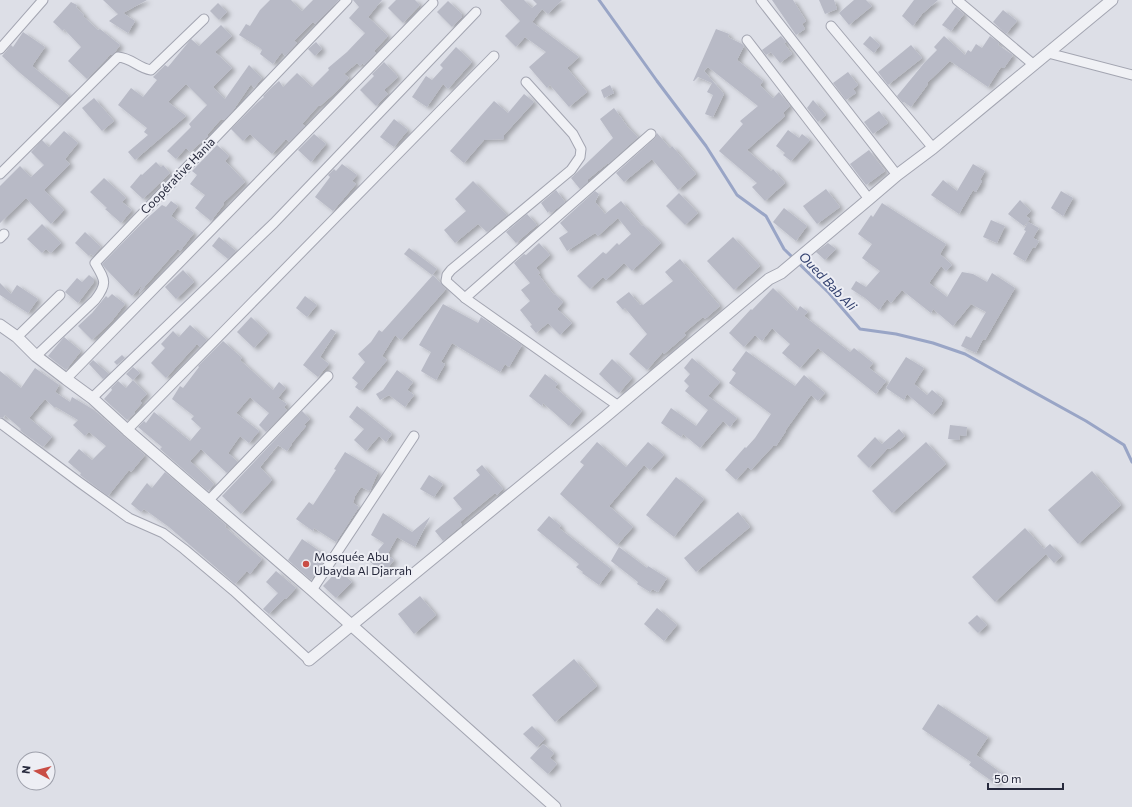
<svg xmlns="http://www.w3.org/2000/svg" width="1132" height="807" font-family="Commissioner,sans-serif">
<style>
.lines{fill:none;stroke-linecap:round;stroke-linejoin:round}
.stream{stroke:#99a5c6;stroke-width:3}
.building{fill:#b8bac6;filter:url(#shadow)}
.minor-casing{stroke:#a3a5b1;stroke-width:11}
.tertiary-casing{stroke:#a3a5b1;stroke-width:13}
.minor{stroke:#f0f1f5;stroke-width:9}
.tertiary{stroke:#f0f1f5;stroke-width:11}
.poi-dot{fill:#c94d45;stroke:#edeef4;stroke-width:1.5}
.labels{text-anchor:middle;stroke-width:4;stroke-linejoin:round;paint-order:stroke}
.street-label{font-size:12px;fill:#272a3d;stroke:#edeef4}
.poi-label{font-size:12px;fill:#272a3d;stroke:#edeef4;text-anchor:start}
.water-label{font-size:13px;font-style:italic;fill:#33416f;stroke:#edeef4}
</style>
<defs>
<filter id="shadow"><feDropShadow dx="4" dy="2.5" stdDeviation="2" flood-color="#0004"/></filter>
</defs>
<rect width="100%" height="100%" fill="#dddfe7"/>
<g class="lines">
<polyline class="stream" points="599,0 657,81 706,146 737,195 766,216 784,249 829,293 860,329 896,334 933,343 965,354 1086,421 1124,445 1132,462"/>
</g>
<g class="building">
<polygon points="103,0 147,0 123,13 135,21 128,33 109,21 118,14"/>
<polygon points="270,0 291,0 302,11 313,0 339,0 315,24 313,22 294,41 297,43 285,56 282,52 273,64 260,54 262,50 260,48 239,35 246,24 250,26 260,10"/>
<polygon points="353,0 382,0 368,17 388,36 374,51 376,53 364,65 363,63 360,66 357,63 344,74 349,78 336,92 320,106 319,105 302,124 305,126 289,142 286,139 272,154 250,134 243,141 231,129 257,103 264,97 263,96 272,87 279,81 283,87 297,73 312,87 329,70 328,68 347,52 365,33 349,18 359,7"/>
<polygon points="396,0 415,0 420,5 403,23 388,8"/>
<polygon points="500,0 524,0 532,8 537,4 533,0 562,0 548,14 542,9 532,22 579,57 567,68 587,92 569,107 550,85 547,88 529,67 546,52 525,37 516,47 505,36 520,21"/>
<polygon points="772,0 793,0 806,21 802,24 805,29 796,35"/>
<polygon points="819,0 834,0 837,9 825,14"/>
<polygon points="854,0 866,0 872,6 849,25 839,13"/>
<polygon points="914,0 938,0 922,14 913,26 902,16"/>
<polygon points="448,1 462,14 462,17 452,27 437,12"/>
<polygon points="71,2 77,5 76,7 84,15 83,16 98,30 100,29 120,45 115,52 112,55 111,54 87,79 68,61 81,47 64,29 63,31 53,22"/>
<polygon points="218,3 227,12 219,20 210,11"/>
<polygon points="956,7 964,14 951,31 942,25"/>
<polygon points="1003,10 1017,21 1006,34 993,22"/>
<polygon points="221,25 232,36 215,52 232,68 213,87 225,99 249,65 262,78 254,88 251,84 232,112 224,120 221,119 207,135 208,136 206,138 190,152 186,148 176,159 167,151 191,127 189,124 207,105 186,84 168,102 186,116 135,160 128,152 148,135 144,132 147,128 118,105 131,88 143,97 157,80 153,77 165,65 168,67 191,39 199,46"/>
<polygon points="716,29 729,34 728,37 742,44 744,46 737,60 763,81 760,85 773,98 779,92 790,106 783,113 785,116 747,150 771,171 773,169 785,183 765,201 752,187 757,183 719,151 743,124 740,121 758,106 708,67 704,71 724,94 713,117 705,114 713,95 707,92 712,83 698,77 694,81 693,81"/>
<polygon points="23,32 45,47 32,66 69,96 60,106 19,72 2,56 11,45 13,47"/>
<polygon points="781,36 786,42 784,43 792,54 780,63 771,52 766,55 762,50"/>
<polygon points="870,36 880,45 874,53 863,44"/>
<polygon points="944,36 965,55 968,50 971,52 976,44 982,48 990,36 999,43 998,45 1013,55 1004,68 1001,67 988,87 950,61 927,83 928,84 911,107 904,102 903,103 897,96 925,62 937,50 934,47"/>
<polygon points="316,42 322,49 315,56 308,49"/>
<polygon points="911,45 922,58 888,85 878,72"/>
<polygon points="456,47 472,62 448,89 443,84 427,107 412,97 426,76 432,80 443,68 440,65"/>
<polygon points="384,62 398,77 384,90 388,94 376,106 360,90 374,76 372,74"/>
<polygon points="848,72 858,85 853,89 856,93 846,100 833,83"/>
<polygon points="610,85 614,93 604,98 601,90"/>
<polygon points="524,94 534,102 504,135 504,139 484,140 464,163 450,151 494,101 508,113"/>
<polygon points="94,98 114,121 102,131 82,108"/>
<polygon points="813,100 826,115 818,122 807,108"/>
<polygon points="614,108 627,126 638,137 608,164 608,163 587,180 588,182 580,189 571,178 613,138 600,119"/>
<polygon points="879,111 888,123 873,134 864,122"/>
<polygon points="394,119 408,130 394,147 380,137"/>
<polygon points="788,130 799,138 802,134 810,140 791,161 783,155 785,153 776,146"/>
<polygon points="64,131 78,143 65,159 70,164 44,190 64,210 51,224 26,198 0,223 0,186 20,166 31,177 44,165 31,152 42,140 49,147"/>
<polygon points="657,133 670,148 672,146 696,174 678,190 652,159 624,182 616,173 655,138"/>
<polygon points="314,134 326,144 311,162 298,150"/>
<polygon points="217,145 229,156 225,161 245,182 223,203 224,204 211,221 195,208 205,195 190,184 197,175 192,171"/>
<polygon points="869,150 885,171 866,185 850,164"/>
<polygon points="156,162 161,167 163,165 170,173 143,199 130,187 141,174 142,175"/>
<polygon points="342,164 357,175 352,181 356,184 333,211 315,197 330,177 328,175 334,169 336,171"/>
<polygon points="973,164 985,171 980,180 982,181 976,192 973,190 959,214 931,195 943,180 957,191"/>
<polygon points="104,178 126,198 122,202 132,210 121,223 105,209 107,208 90,192"/>
<polygon points="473,181 507,215 487,232 478,224 455,243 444,230 466,211 455,199"/>
<polygon points="826,189 840,207 817,224 803,206"/>
<polygon points="556,190 565,202 551,213 549,211 548,213 541,203"/>
<polygon points="595,191 599,194 595,202 605,214 621,201 642,226 643,225 661,243 632,271 624,263 606,280 603,277 590,289 577,276 603,252 606,254 617,243 619,245 631,234 618,218 598,236 595,233 567,251 559,238 568,232 560,223"/>
<polygon points="1061,191 1073,198 1063,216 1051,208"/>
<polygon points="679,193 698,213 685,225 666,206"/>
<polygon points="1020,200 1031,211 1026,216 1030,219 1024,226 1008,214"/>
<polygon points="171,201 178,206 171,216 194,233 180,251 178,249 139,293 142,285 132,296 105,268 102,264 143,222 162,205 166,207"/>
<polygon points="882,203 946,244 940,254 952,265 946,271 941,266 929,283 947,297 962,272 973,274 987,282 992,273 1015,288 985,340 983,339 976,353 961,346 966,336 971,338 986,312 971,304 953,326 933,309 931,313 902,290 891,303 887,299 879,310 865,298 851,289 856,281 866,287 880,271 862,258 872,244 858,234 871,215 873,217"/>
<polygon points="784,208 807,226 796,241 773,222"/>
<polygon points="527,214 537,225 516,243 506,232"/>
<polygon points="991,220 1005,226 997,243 983,237"/>
<polygon points="1028,222 1039,228 1033,238 1039,241 1035,248 1033,247 1025,261 1013,254 1026,231 1024,230"/>
<polygon points="42,224 61,243 51,253 46,249 42,253 27,239"/>
<polygon points="85,232 101,247 93,256 91,254 89,256 75,243"/>
<polygon points="219,237 236,251 228,259 212,246"/>
<polygon points="733,237 760,266 734,290 707,261"/>
<polygon points="539,243 550,255 536,268 540,273 538,274 554,295 555,294 563,302 557,309 572,323 560,335 548,323 536,333 530,326 532,325 520,310 530,301 521,290 530,283 514,263 524,254 526,255"/>
<polygon points="828,243 836,249 825,260 816,252"/>
<polygon points="409,248 437,269 432,275 404,254"/>
<polygon points="680,259 720,306 705,319 703,317 684,333 686,335 664,354 663,352 647,370 629,354 647,334 625,308 623,310 616,302 629,292 640,305 642,304 643,305 673,281 665,272"/>
<polygon points="183,270 194,282 176,299 165,287"/>
<polygon points="89,275 94,279 94,282 78,303 65,292 77,278 82,282"/>
<polygon points="433,275 446,289 401,340 395,335 382,356 387,360 362,390 359,390 355,387 358,383 352,378 365,362 358,354 371,342 379,330 382,332"/>
<polygon points="0,283 11,294 17,285 38,299 28,313 0,295"/>
<polygon points="773,288 797,311 800,306 808,312 804,316 850,352 854,348 873,363 869,368 886,381 876,394 818,348 800,368 782,353 790,344 772,328 762,341 755,335 744,347 729,333 751,309 752,310"/>
<polygon points="112,294 125,304 111,322 92,340 78,326 92,313 106,296 108,298"/>
<polygon points="305,296 317,305 307,317 296,308"/>
<polygon points="443,304 478,323 481,317 500,330 500,331 522,345 509,367 505,364 500,372 452,343 441,362 445,364 436,380 421,371 431,352 419,345"/>
<polygon points="251,317 268,333 254,348 237,332"/>
<polygon points="190,325 207,340 200,347 197,344 166,378 151,363 165,348 161,344 173,331 179,337"/>
<polygon points="331,329 336,332 320,357 329,364 318,377 303,365"/>
<polygon points="64,337 81,351 66,370 48,356"/>
<polygon points="223,341 242,358 240,360 273,390 279,382 286,388 278,398 287,404 284,407 287,410 266,432 259,425 269,413 250,397 236,413 259,431 249,443 240,436 228,453 238,462 227,473 201,449 190,461 214,484 208,491 160,449 162,447 138,427 144,421 146,423 154,412 190,441 201,428 191,419 194,416 172,399 180,386 183,388 199,367 198,366"/>
<polygon points="746,351 795,386 804,375 825,393 818,401 811,395 785,431 786,431 776,446 774,445 751,470 748,467 736,480 725,470 745,447 746,448 755,438 771,414 729,383 736,373 732,370"/>
<polygon points="122,355 125,358 117,365 114,362"/>
<polygon points="906,357 924,368 914,384 927,395 932,390 943,399 941,405 932,415 907,394 904,400 886,388"/>
<polygon points="692,358 720,382 708,396 737,418 730,427 723,421 700,448 683,434 681,437 661,423 671,408 696,426 708,410 685,391 689,386 684,381 690,374 684,368"/>
<polygon points="612,359 632,378 619,393 599,374"/>
<polygon points="93,360 109,374 103,379 89,364"/>
<polygon points="133,367 140,373 133,380 147,394 140,401 142,403 134,412 135,413 127,420 104,399 112,390 111,388 118,381 126,388 133,380 126,374"/>
<polygon points="35,368 59,385 55,392 70,402 72,397 94,410 145,455 131,472 129,470 108,496 80,475 81,473 68,462 79,449 92,460 106,446 89,432 85,436 73,425 78,420 56,407 55,408 45,399 29,418 52,437 43,447 22,432 20,430 21,429 5,415 3,418 0,417 0,371 21,388"/>
<polygon points="397,370 413,382 407,390 414,395 405,407 389,395 380,400 376,394 383,390"/>
<polygon points="545,374 558,384 555,387 582,411 569,426 543,403 542,406 529,396"/>
<polygon points="357,406 392,434 386,442 379,436 366,451 354,440 364,429 349,417"/>
<polygon points="302,411 310,419 304,425 306,426 291,444 292,444 287,451 278,445 260,467 272,480 241,514 222,496"/>
<polygon points="950,425 967,427 966,436 960,435 959,440 948,439"/>
<polygon points="899,429 905,436 890,449 888,448 869,468 857,456 875,437 882,444"/>
<polygon points="597,442 626,467 648,442 664,455 650,470 644,465 609,506 633,527 617,545 560,494 584,465 580,462"/>
<polygon points="926,442 946,464 892,513 872,491"/>
<polygon points="345,452 378,472 370,491 361,487 355,496 353,503 359,507 336,542 314,528 313,531 296,519 309,502 313,505 336,470 334,469"/>
<polygon points="482,465 503,489 497,495 495,493 460,522 462,525 443,541 435,531 462,509 453,498 480,475 476,470"/>
<polygon points="1092,471 1121,505 1078,544 1048,510"/>
<polygon points="165,472 226,525 225,527 262,559 250,574 247,571 235,584 169,527 144,509 141,512 131,504 147,483 152,488"/>
<polygon points="429,475 443,484 434,497 420,489"/>
<polygon points="676,477 704,499 674,537 646,515"/>
<polygon points="738,512 750,527 696,572 684,558"/>
<polygon points="383,513 412,532 430,517 415,547 397,537 387,555 394,560 384,573 369,561 384,543 371,535"/>
<polygon points="549,516 561,526 559,528 611,569 599,585 582,573 583,572 576,567 579,564 537,530"/>
<polygon points="1025,528 1044,549 1050,544 1062,556 1054,563 1046,554 995,602 972,577"/>
<polygon points="302,539 327,556 311,580 288,560"/>
<polygon points="619,547 647,568 648,566 667,578 658,592 652,589 650,592 637,584 638,582 611,561"/>
<polygon points="338,570 352,582 336,598 323,586"/>
<polygon points="276,571 296,588 286,599 285,598 269,614 263,609 278,593 266,582"/>
<polygon points="420,596 436,615 414,634 398,614"/>
<polygon points="657,608 677,625 664,641 644,624"/>
<polygon points="977,615 987,625 978,633 968,623"/>
<polygon points="574,659 597,686 555,722 532,695"/>
<polygon points="938,704 988,737 976,755 1003,774 996,784 969,765 971,762 922,729"/>
<polygon points="532,726 545,739 537,747 523,734"/>
<polygon points="543,744 554,753 550,758 557,764 548,774 530,758"/>
</g>
<g class="lines">
<defs>
<g id="minor">
<polyline points="761,0 897,175"/>
<polyline points="957,0 1034,65"/>
<polyline points="831,26 933,148"/>
<polyline points="747,40 869,199"/>
<polyline points="0,49 43,0"/>
<polyline points="1048,53 1132,75"/>
<polyline points="526,82 573,134 581,149 580,157 571,170 451,270 447,275 446,281 465,298 617,405"/>
<path d="M0 174 118 57C132 58 138 68 151 70L204 19"/>
<polyline points="0,238 4,234"/>
<polyline points="465,298 651,134"/>
<polyline points="17,337 60,295"/>
<path d="M36 356 95 300C108 283 105 280 95 263L347 0"/>
<polyline points="66,379 433,3"/>
<polyline points="92,398 274,223 476,12"/>
<polyline points="0,423 79,482 129,518 163,533 184,549 234,591 309,660"/>
<polyline points="127,430 494,56"/>
<polyline points="209,500 328,376"/>
<polyline points="312,590 414,436"/>
</g>
<g id="tertiary">
<polyline points="0,325 17,337 36,356 66,379 92,398 127,430 312,590 555,807"/>
<polyline points="309,660 605,417 769,279 781,273 869,199 897,175 933,148 1112,0"/>
</g>
</defs>
<use href="#minor" class="minor-casing"/>
<use href="#tertiary" class="tertiary-casing"/>
<use href="#minor" class="minor"/>
<use href="#tertiary" class="tertiary"/>
</g>
<circle class="poi-dot" cx="306" cy="564" r="4"/>
<g class="labels">
<g class="street-label">
<text transform="translate(178 176) rotate(-46)" y="4">Coopérative Hania</text>
</g>
<g class="poi-label">
<text x="314" y="561">Mosquée Abu<tspan x="314" dy="14">Ubayda Al Djarrah</tspan></text>
</g>
<g class="water-label">
<text transform="translate(828 281) rotate(46)" y="5">Oued Bab Ali</text>
</g>
</g>
<g transform="translate(36 771) rotate(277)"><circle r="19" fill="#edeef4" stroke="#9ea0ab"/>
<path d="M0-3L7 15L0 10L-7 15Z" fill="#c94d45"/>
<text y="-6" font-size="11" font-weight="bold" text-anchor="middle" fill="#272a3d">N</text>
</g>
<path d="M988 783v6h75v-6" fill="none" stroke="#272a3d" stroke-width="2"/>
<text x="994" y="783" font-size="12" fill="#272a3d" stroke="#edeef4" stroke-width="3" paint-order="stroke">50 m</text>
</svg>
